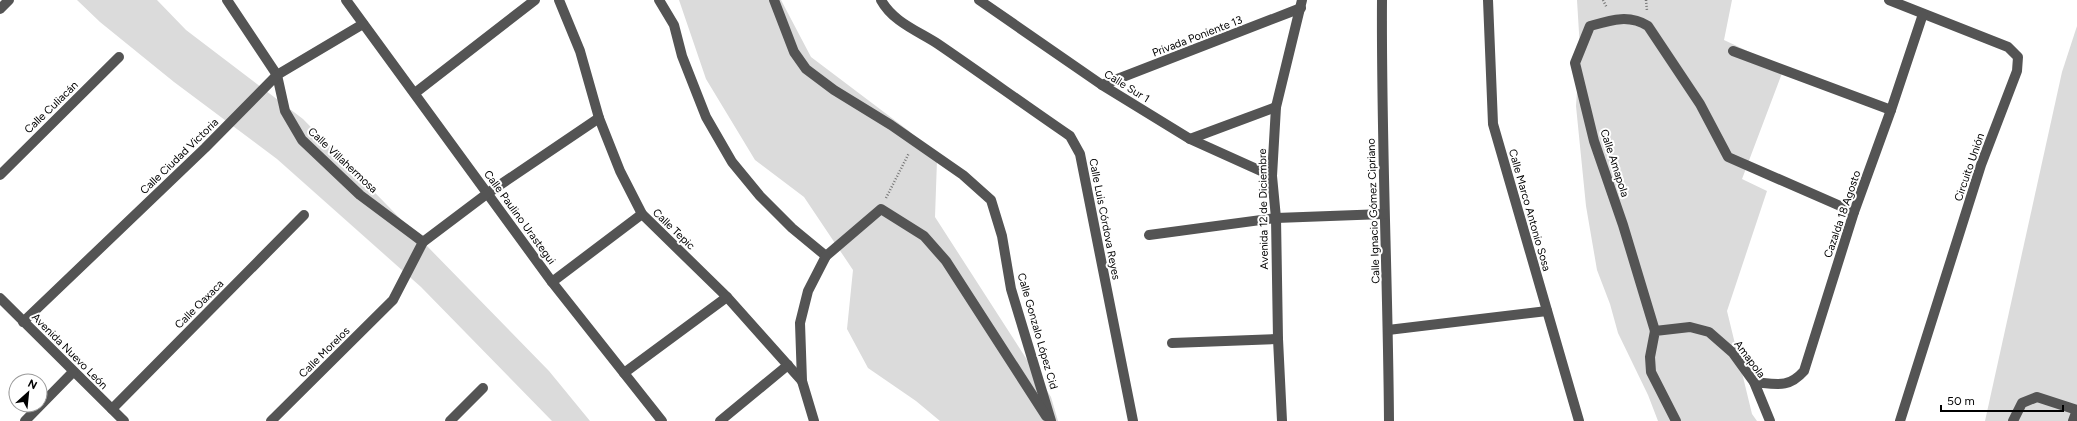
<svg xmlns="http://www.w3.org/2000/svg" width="2077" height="421" font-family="Figtree,sans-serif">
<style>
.green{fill:#dbdbdb}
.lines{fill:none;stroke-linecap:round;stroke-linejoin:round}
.path{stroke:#767676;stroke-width:2.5;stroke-dasharray:1 2;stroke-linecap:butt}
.minor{stroke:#545454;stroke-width:10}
.labels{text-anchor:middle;stroke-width:4;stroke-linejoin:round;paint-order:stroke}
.street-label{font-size:11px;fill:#000;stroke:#fff}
</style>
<rect width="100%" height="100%" fill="#fff"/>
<g class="green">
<polygon points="77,0 157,0 186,30 303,119 549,371 590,421 552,421 421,287 277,159 174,82 100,22"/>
<polygon points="679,0 781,0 811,57 909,131 937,160 935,217 1051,397 1058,421 940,421 916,401 868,368 847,329 853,270 804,197 755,160 706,79"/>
<polygon points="1577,0 1732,0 1724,40 1784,68 1742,179 1767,191 1727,311 1752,414 1757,421 1658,421 1648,395 1618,333 1610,304 1597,270 1586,206 1576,106 1580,49"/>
<polygon points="2077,26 2077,421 1985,421 2062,72"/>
</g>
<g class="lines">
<g class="path">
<polyline points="1603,0 1607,8"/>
<polyline points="1646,0 1647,11"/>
<polyline points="886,198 909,153"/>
</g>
<g class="minor">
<polyline points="227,0 277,75 285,111 302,140 360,195 423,242"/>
<polyline points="346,0 552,282 662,421"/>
<polyline points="559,0 580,51 599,118 620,171 642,214 727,297 802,381 814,421"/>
<polyline points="659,0 674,25 682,56 706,117 732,162 760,196 792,228 826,256"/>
<polyline points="774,0 794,52 806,69 834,90 891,125 963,175 991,200 1002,236 1011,289 1051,421"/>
<path d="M881 0C893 22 918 31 938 44 982 74 1026 106 1070 136L1080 154 1133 421"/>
<polyline points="979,0 1102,85 1190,139 1272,176"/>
<path d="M1382 0C1381 140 1388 281 1389 421"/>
<polyline points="1488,0 1493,124 1579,421"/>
<polyline points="1889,0 2008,47 2018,57 2017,71 1981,165 1900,421"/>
<polyline points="0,9 9,0"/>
<polyline points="1733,51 1891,110"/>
<polyline points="1102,85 1301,8"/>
<polyline points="415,93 535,0"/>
<polyline points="1190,139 1276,107"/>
<polyline points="0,175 119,57"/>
<polyline points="1149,235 1276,218 1384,214"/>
<polyline points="552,282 642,214"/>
<polyline points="0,298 124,421"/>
<polyline points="23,322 205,148 277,75 363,24"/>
<polyline points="1388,330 1547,311"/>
<path d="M1655 331 1623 225 1594 141 1575 63 1590 26C1611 20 1629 14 1648 26L1700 104 1728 157 1854 212"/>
<polyline points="1172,343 1278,339"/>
<polyline points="624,373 727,297"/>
<polyline points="802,381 800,323 808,291 826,256 881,209 924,236 946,261 1046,416"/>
<path d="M1754 382C1776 384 1788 389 1804 371L1854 212 1891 110 1923 14"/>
<polyline points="112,409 304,215"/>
<polyline points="25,421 73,372"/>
<polyline points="271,421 393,300 423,242 488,193 599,118"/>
<polyline points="450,421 483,388"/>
<polyline points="720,421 788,365"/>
<polyline points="1282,421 1278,339 1276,218 1272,176 1276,107 1302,0"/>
<polyline points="1676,421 1651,372 1650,357 1655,331 1690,327 1709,332 1733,353 1754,382 1770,421"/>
<polyline points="2013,421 2022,403 2037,397 2077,410"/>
<polyline points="2073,421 2077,410"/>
</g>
</g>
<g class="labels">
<g class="street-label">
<text transform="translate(1197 36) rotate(-21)" y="4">Privada Poniente 13</text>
<text transform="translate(1127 86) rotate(32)" y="4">Calle Sur 1</text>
<text transform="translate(51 107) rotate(-44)" y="4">Calle Culiacán</text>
<text transform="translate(179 156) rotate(-44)" y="4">Calle Ciudad Victoria</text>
<text transform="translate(343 160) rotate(43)" y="4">Calle Villahermosa</text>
<text transform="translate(1615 163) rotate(72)" y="4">Calle Amapola</text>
<text transform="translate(1969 167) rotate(-71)" y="4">Circuito Unión</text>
<text transform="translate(1263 209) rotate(-91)" y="4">Avenida 12 de Diciembre</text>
<text transform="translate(1530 210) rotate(74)" y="4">Calle Marco Antonio Sosa</text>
<text transform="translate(1373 211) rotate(-92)" y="4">Calle Ignacio Gómez Cipriano</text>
<text transform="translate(1842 214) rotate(-71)" y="4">Cazalda 18 Agosto</text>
<text transform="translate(520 217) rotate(54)" y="4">Calle Paulino Urastegui</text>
<text transform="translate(1105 219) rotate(79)" y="4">Calle Luis Córdova Reyes</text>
<text transform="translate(674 229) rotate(44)" y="4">Calle Tepic</text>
<text transform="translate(199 304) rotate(-45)" y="4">Calle Oaxaca</text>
<text transform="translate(1038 331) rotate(74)" y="4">Calle Gonzalo López Cid</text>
<text transform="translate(70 351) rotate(45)" y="4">Avenida Nuevo León</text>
<text transform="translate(324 352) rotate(-45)" y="4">Calle Morelos</text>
<text transform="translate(1750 359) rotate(53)" y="4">Amapola</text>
</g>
</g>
<g transform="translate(28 393) rotate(27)"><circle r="19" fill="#ffffff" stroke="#999999"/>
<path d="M0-3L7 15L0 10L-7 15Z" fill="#000000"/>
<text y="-6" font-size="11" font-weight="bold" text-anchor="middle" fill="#000000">N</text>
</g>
<path d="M1941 405v6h122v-6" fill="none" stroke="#000000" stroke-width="2"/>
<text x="1947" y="405" font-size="12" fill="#000000" stroke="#ffffff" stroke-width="3" paint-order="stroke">50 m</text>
</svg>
